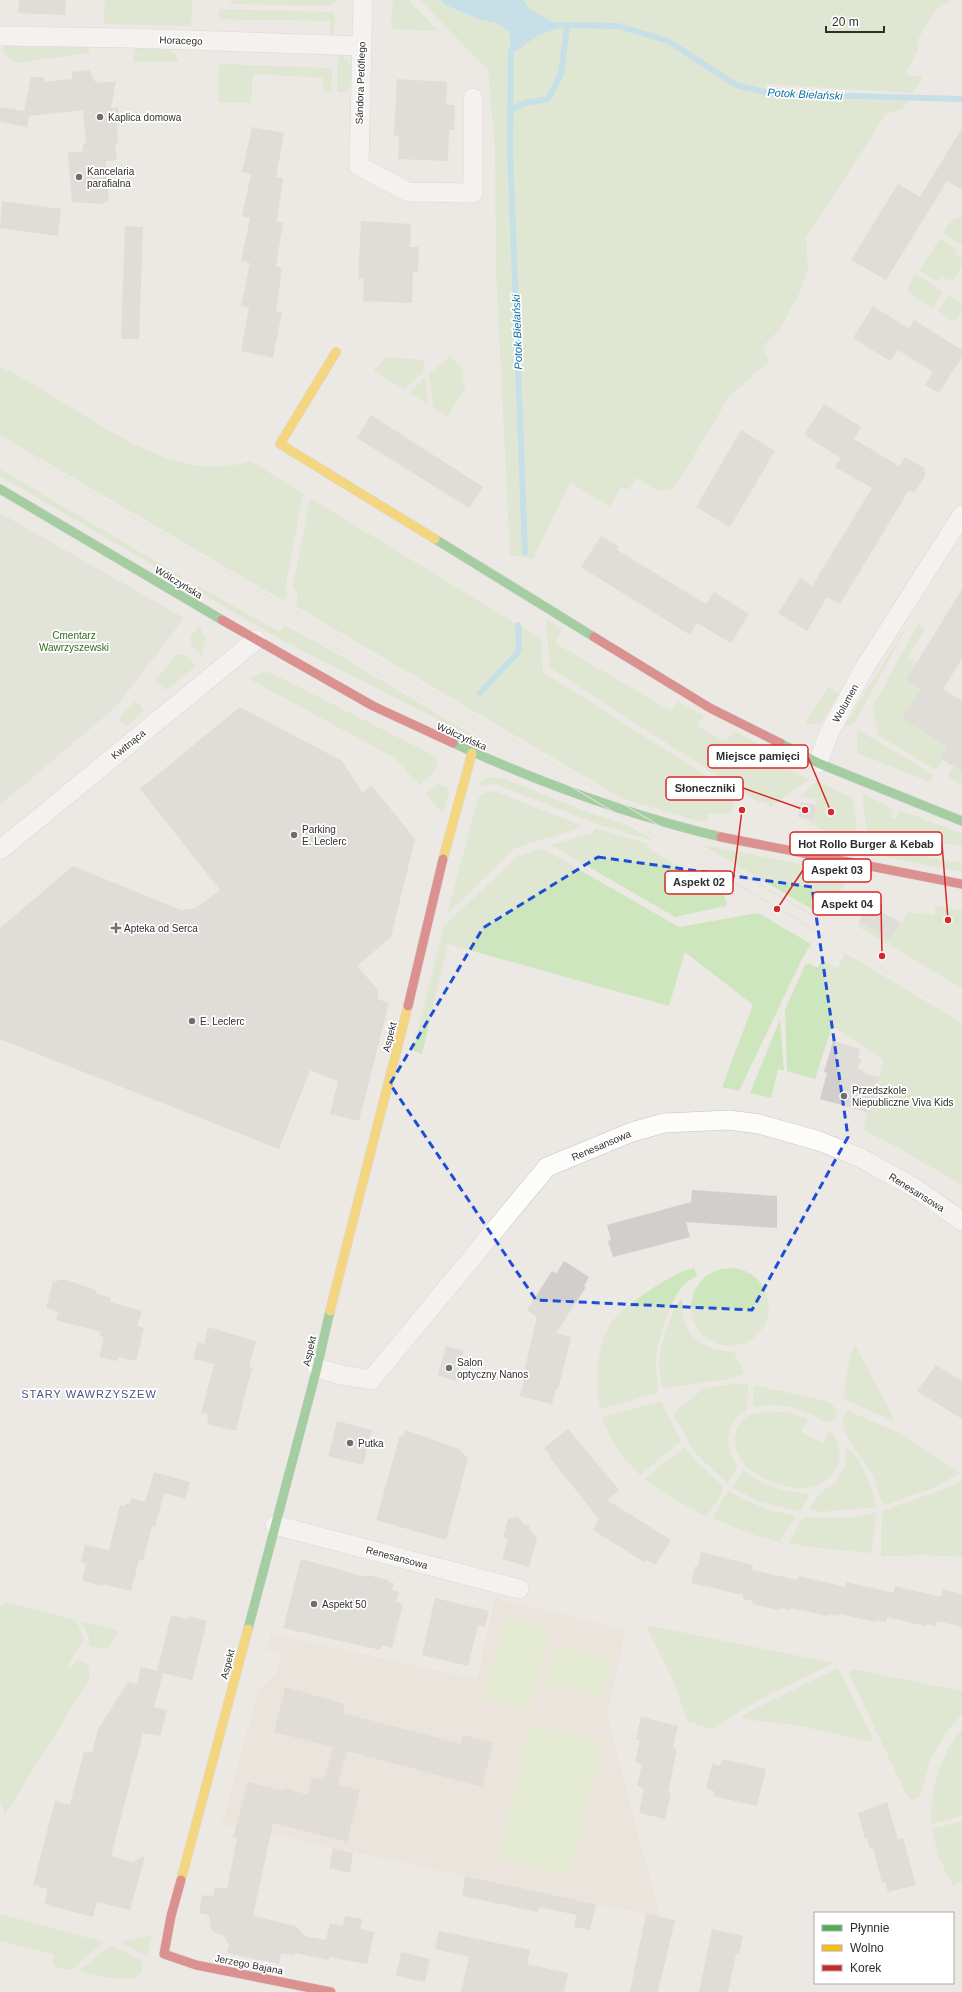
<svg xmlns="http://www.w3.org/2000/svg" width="962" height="1992" font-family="Helvetica,sans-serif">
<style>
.education{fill:#e6e0d3}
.green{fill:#cee6be}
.cemetery{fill:#d8e0cc}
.pitch{fill:#d9eabb}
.water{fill:#99d6ec}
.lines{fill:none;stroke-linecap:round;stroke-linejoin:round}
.stream{stroke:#99d6ec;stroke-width:6}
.building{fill:#d1cecb}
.street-casing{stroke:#c5c4c5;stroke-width:20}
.fast-casing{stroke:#c5c4c5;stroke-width:10}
.slow-casing{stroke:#c5c4c5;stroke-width:10}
.jam-casing{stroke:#c5c4c5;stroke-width:10}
.street{stroke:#fcfcfb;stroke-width:19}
.fast{stroke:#4caf50;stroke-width:9}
.slow{stroke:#ffc107;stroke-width:9}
.jam{stroke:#c62828;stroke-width:9}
.tram{stroke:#dfdfe1;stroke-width:1}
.marked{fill:none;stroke:#1d4ed8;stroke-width:3;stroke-dasharray:8 5;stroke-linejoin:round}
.poi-dot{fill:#706f6e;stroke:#fff;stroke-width:1.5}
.labels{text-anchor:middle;stroke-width:3.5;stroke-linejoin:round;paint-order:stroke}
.street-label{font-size:10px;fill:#2e2e2e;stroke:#fff}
.poi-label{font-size:10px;fill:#2e2e2e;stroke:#fff;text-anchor:start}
.park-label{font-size:10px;fill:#2c6e1b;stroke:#fff}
.water-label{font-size:11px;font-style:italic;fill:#0d6fa3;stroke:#fff}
.neighbourhood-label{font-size:11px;letter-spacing:1px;fill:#4d5680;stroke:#fff}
.leader{fill:none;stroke:#d62828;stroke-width:1.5}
.callout-dot{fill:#d62828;stroke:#fff;stroke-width:1.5}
.callout{fill:#fff;stroke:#d62828;stroke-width:1.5}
.callout-label{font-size:11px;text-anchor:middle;font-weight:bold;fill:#2e2e2e}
</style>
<rect width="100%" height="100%" fill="#ece8e4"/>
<polygon class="education" points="495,1598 626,1630 607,1716 660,1917 222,1824 258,1691 277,1673 279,1662 282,1653 267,1649 271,1634 477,1679"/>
<g class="green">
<polygon points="105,0 192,0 191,26 104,24"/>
<polygon points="234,0 336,0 331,6 228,4"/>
<polygon points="393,0 409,0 438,31 394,29 391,25"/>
<path d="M420 0H441L445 5 481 20 499 24 509 32 511 50 536 33 558 25 530 9 523 0H951L949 3 936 9 917 41 919 48 905 75 923 76 913 93 766 84 765 97 908 101 903 109 886 114 806 238 808 268 801 290 780 329 762 347 770 360 729 397 675 487C658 496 651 486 636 478L628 490 621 487 610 507 570 482 533 559 510 555 496 271 495 147 488 70Z"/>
<polygon points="219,9 332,12 335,16 334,37 330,38 330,21 219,19"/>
<polygon points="3,45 89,46 89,53 15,63 3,53"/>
<path d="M136 46C151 47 172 44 179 61L133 62Z"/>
<path d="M338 54C353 59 356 81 346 92H337Z"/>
<polygon points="219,64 332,68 331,92 323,91 323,78 253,74 251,103 218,103"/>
<path d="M962 217V243L961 245 943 234C948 225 951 218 962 217Z"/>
<polygon points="940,238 958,250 954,254 961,258 962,266 955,279 949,280 941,277 938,282 919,271"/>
<polygon points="915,273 943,292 933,309 908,293 908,287"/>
<polygon points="948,295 962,303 962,310 956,320 950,320 938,311"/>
<path d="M450 356 464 370C461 377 461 381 466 386L447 417 433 407 429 374Z"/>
<polygon points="387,357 425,360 422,374 404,389 373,371"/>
<path d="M0 367C75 400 164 490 251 461L303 494 285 589 288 593 284 601 0 435Z"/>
<polygon points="425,377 428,404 409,393"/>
<polygon points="0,469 182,577 180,581 0,476"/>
<polygon points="310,498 541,639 543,672 732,792 734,807 730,814 708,814 707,822 699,821 623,799 296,606 298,594 293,587"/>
<polygon points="198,586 280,632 284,625 327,648 496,749 276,637 196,590"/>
<polygon points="546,619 562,628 555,643 671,711 677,701 704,716 697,726 726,742 734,731 794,762 790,771 809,779 771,807 762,801 758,802 550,668"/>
<polygon points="909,622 854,724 849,726 846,724"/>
<polygon points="918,624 925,629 908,658 917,663 906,680 921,689 903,719 947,746 940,758 942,760 936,770 879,736 873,707"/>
<polygon points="199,625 205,638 202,656 192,646 190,638"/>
<polygon points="177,654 185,655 196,666 166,690 155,680"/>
<polygon points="266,672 273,674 435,756 438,762 432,775 419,785 395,758 249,679 260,673"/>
<polygon points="828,687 839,694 820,724 807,724 806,722"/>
<polygon points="134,702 138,703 144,710 126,727 120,720 121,715"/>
<polygon points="858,730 934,775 930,782 857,753"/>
<polygon points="953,767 962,772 962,785 947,776"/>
<polygon points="489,777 505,779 593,814 627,825 651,838 650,840 600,825 495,784 485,786 480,785 484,779"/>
<polygon points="818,781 853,799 857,825 854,840 828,834 805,819 814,819 817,800 799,796"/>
<polygon points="438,784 447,788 449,792 445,807 441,812 426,793"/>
<polygon points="488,791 496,792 580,825 580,828 515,848 447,914 478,799 481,795"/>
<polygon points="862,794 892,808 891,817 896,819 900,810 962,834 962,846 893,834 892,841 872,836 867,830"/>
<polygon points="595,828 648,844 646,847 723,892 727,903 726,906 675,917 551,845 593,833"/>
<polygon points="702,845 839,871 850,875 825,917"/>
<polygon points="542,848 679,927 758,913 811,944 802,959 739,1091 722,1087 753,1005 685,952 669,1006 448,944 422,1054 413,1050 444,926 517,857"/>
<polygon points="892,851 962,863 962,872 884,857 885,855"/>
<polygon points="936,906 962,910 962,988 857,926 859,922 902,923 908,912 934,915"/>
<polygon points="845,953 962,1023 962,1185 883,1139 882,1140 863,1129 884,1060 832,1026 815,1079 787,1071 785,1010 805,965 808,963 818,968 822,959 838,969"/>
<polygon points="780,1019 784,1071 778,1069 771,1098 750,1093"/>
<circle cx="730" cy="1307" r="39"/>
<path d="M694 1268 697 1276C672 1284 656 1342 656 1365 656 1374 659 1384 657 1393L600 1409C594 1382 596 1341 615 1318 626 1306 640 1297 653 1288 665 1280 680 1271 694 1268Z"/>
<path d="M680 1300H682C681 1336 701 1349 734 1352L744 1374 728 1379 668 1388 662 1386C654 1357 666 1325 680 1300Z"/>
<polygon points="855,1345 894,1419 894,1421 843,1399 850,1356"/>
<path d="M731 1384 748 1385 747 1410C726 1421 723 1447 738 1466L727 1483 695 1453 673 1414 704 1388Z"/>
<path d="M754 1385 826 1401C834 1405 838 1409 835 1419L827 1423C805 1409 781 1401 755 1407L753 1403Z"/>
<path d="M661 1401 681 1441 640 1475C621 1456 611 1442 602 1417Z"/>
<path d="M766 1411 791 1413 808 1419 801 1432 823 1443 830 1430C838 1439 843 1456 837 1467 819 1502 767 1487 744 1464 732 1451 731 1426 748 1416 753 1413 760 1412 766 1411Z"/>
<path d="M848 1411 899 1433 960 1473 933 1488 884 1505 882 1503C878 1493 876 1483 872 1473 865 1458 830 1425 848 1411Z"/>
<polygon points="684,1447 699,1464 723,1486 722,1493 706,1517 672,1498 644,1479"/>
<path d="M846 1448C862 1455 872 1491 877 1507L820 1512 809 1509 821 1492 834 1484 841 1474 845 1465Z"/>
<path d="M743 1470C763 1485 785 1494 810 1493L800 1512 760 1502 732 1487Z"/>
<polygon points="962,1480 962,1557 926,1555 881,1556 882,1511 945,1489"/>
<polygon points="728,1491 765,1509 796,1516 779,1542 748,1533 712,1518"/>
<polygon points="877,1512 871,1553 810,1547 789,1543 802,1519 805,1517 849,1518"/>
<polygon points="6,1602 76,1620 84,1639 68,1666 71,1668 78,1659 88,1665 90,1678 5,1815 0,1799 0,1608"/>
<polygon points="81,1621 117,1630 118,1632 109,1647 97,1649 89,1645 89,1637"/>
<polygon points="651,1626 833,1663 758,1700 713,1729 688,1722 672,1678 648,1630 648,1628"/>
<polygon points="838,1668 872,1737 871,1742 801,1726 743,1719 743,1716 749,1712"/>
<polygon points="852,1669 962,1691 962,1714 945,1734 931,1757 920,1796 915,1799 911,1799 906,1794 849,1673"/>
<path d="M962 1730V1816L931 1824C930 1789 939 1756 962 1730Z"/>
<polygon points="962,1821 962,1882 953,1886 939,1858 932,1829"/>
<polygon points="0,1914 104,1942 71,1970 53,1966 53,1954 0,1941"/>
<polygon points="152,1935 147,1956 120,1942"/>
<path d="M112 1945 140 1960C154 1992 95 1975 78 1971Z"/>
</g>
<polygon class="cemetery" points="0,513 184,618 116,707 0,805"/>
<g class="pitch">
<polygon points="505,1618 550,1629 529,1709 484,1698"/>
<polygon points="554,1646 612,1660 603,1698 544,1683"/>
<polygon points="530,1725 603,1742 570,1875 498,1858"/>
</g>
<polygon class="water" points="441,0 523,0 530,9 558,25 536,33 511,51 509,32 499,24 481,20 445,5"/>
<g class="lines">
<g class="stream">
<polyline points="510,110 525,103 548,99 561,74 567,25"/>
<polyline points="525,553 510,150 511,51 536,33 558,25 618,26 668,41 736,85 773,94 962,99"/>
<polyline points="480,693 519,651 518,625"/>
</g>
</g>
<g class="building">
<polygon points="19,0 66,0 65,15 18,13"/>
<polygon points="89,70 96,83 116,81 111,108 118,107 120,125 117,125 118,143 115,143 117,160 106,161 109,200 103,204 72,202 68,153 83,151 83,144 86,144 83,110 29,116 27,127 0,122 0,107 24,111 31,77 44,77 45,82 72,79 72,72"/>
<polygon points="397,79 447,82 446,105 455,105 454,130 449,130 448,161 398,159 399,136 394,136"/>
<polygon points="252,127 284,133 276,177 283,178 277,221 283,223 276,266 282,268 276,311 282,312 273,358 241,351 249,308 241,306 250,263 241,261 250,218 242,216 251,174 242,172"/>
<polygon points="962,128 962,190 947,181 886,280 851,260 898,184 920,197"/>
<polygon points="2,201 61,209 58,236 0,228"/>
<polygon points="361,221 411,224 410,247 419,247 418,272 413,272 412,303 363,301 364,278 358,279"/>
<polygon points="125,226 143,227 139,339 121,339"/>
<polygon points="873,306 909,329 914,320 962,350 962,357 939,393 925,385 933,372 898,350 890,361 853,338"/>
<polygon points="824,404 861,427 854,439 899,466 905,457 924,468 925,476 914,493 909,490 840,604 827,597 807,631 778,613 800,578 812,586 872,488 835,467 841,458 804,435"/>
<polygon points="371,415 483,487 469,508 357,438"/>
<polygon points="741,430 775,451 730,527 696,507"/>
<polygon points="601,536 619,547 617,550 706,604 714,592 749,614 731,643 697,623 690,635 581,567"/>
<polygon points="962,589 962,659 943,689 962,701 962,772 940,758 947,746 902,719 921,689 906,680"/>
<polygon points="240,707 342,761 362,792 372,786 415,839 391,937 357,966 379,991 377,999 389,1003 359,1121 330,1114 338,1081 310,1070 279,1149 0,1039 0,928 73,866 181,910 196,908 220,890 140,789"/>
<polygon points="801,802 816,805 814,820 798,817"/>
<polygon points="868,905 900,922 891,939 859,922"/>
<polygon points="833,1041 860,1049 858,1058 861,1059 858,1069 863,1070 863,1073 879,1077 869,1113 820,1099 827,1073 824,1072"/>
<polygon points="692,1190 777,1196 777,1228 686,1222 690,1237 613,1257 608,1241 611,1240 607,1225 691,1202"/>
<polygon points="564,1261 589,1277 584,1286 586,1287 556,1333 571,1337 558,1390 556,1389 552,1404 520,1396 524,1381 522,1380 537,1317 527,1310 552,1271 556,1274"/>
<polygon points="64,1279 95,1290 97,1294 111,1298 110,1302 142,1311 137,1326 144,1328 136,1361 118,1357 117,1361 99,1357 104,1337 100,1336 101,1332 56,1320 58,1312 46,1308 53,1282"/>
<polygon points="208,1327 256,1341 249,1367 252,1368 236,1431 207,1424 209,1415 201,1413 214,1364 193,1359 198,1342 204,1344"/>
<polygon points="446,1346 464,1351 455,1381 438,1375"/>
<polygon points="936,1365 962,1381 962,1419 917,1391"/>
<polygon points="337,1421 372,1430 363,1465 328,1456"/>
<polygon points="568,1429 619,1490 607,1500 671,1540 655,1565 646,1560 644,1562 593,1530 599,1519 550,1458 551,1456 544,1448"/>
<polygon points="405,1430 459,1449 468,1459 446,1540 376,1520 400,1435 404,1436"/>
<polygon points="154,1472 190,1482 185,1499 164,1493 155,1527 152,1526 143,1560 139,1560 131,1591 103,1584 103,1586 82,1581 86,1564 81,1562 85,1545 109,1550 120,1505 125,1506 126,1503 130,1504 131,1498 145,1502"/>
<polygon points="517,1516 524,1524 530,1526 529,1529 537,1539 529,1567 502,1559 508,1539 503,1537 508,1519"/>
<polygon points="701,1552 753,1565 752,1570 798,1580 799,1576 845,1587 846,1582 894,1593 895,1586 941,1597 943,1589 962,1594 962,1627 937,1621 936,1626 926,1624 925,1626 887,1617 886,1622 876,1620 875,1622 840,1614 839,1616 828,1614 828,1616 791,1608 790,1610 780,1608 779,1610 752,1604 753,1601 743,1599 743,1595 691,1583 695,1566 698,1567"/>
<polygon points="301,1559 366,1577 367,1575 388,1580 388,1582 394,1583 392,1590 399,1592 396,1602 403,1604 392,1648 382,1645 380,1650 283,1628"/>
<polygon points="435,1598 489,1611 485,1627 478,1626 468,1666 422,1655"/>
<polygon points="171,1615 188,1619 189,1616 207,1621 192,1680 163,1673 154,1707 167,1710 160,1736 143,1733 111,1856 132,1862 145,1856 130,1910 97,1902 93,1917 44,1904 48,1889 33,1885 55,1801 70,1805 84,1751 92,1753 98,1729 128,1682 137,1684 141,1667 157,1671"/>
<polygon points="285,1687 345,1704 343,1713 461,1744 463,1735 493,1743 482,1787 347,1751 338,1785 360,1790 347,1842 273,1823 253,1916 296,1926 305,1936 326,1940 330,1923 343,1926 345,1916 362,1919 360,1929 374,1932 367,1964 329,1957 329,1960 295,1953 295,1956 281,1953 279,1964 227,1953 229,1945 223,1935 216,1933 211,1929 209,1915 199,1913 202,1895 213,1897 215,1887 227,1889 237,1838 233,1838 248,1782 284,1791 285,1788 308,1795 312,1777 324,1780 333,1747 274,1732"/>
<polygon points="641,1717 678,1726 673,1748 677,1749 668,1793 671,1793 665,1819 639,1813 644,1788 637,1786 642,1764 635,1762 640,1740 636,1739"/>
<polygon points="722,1759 766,1769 757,1806 713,1796 714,1791 706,1789 712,1764 720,1766"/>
<polygon points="887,1802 898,1840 903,1838 916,1885 888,1892 885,1882 882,1883 873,1848 870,1849 867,1838 865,1839 858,1813"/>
<polygon points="333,1848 353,1853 350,1873 329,1868"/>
<polygon points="465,1876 596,1904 590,1930 574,1927 577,1915 539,1907 538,1912 462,1896"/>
<polygon points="646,1914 675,1920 658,1992 630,1992"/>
<polygon points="712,1929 743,1936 739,1955 736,1954 728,1992 699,1992"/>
<polygon points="439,1931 530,1950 527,1964 568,1973 564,1992 461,1992 469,1957 435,1949"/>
<polygon points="401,1952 430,1959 425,1982 396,1976"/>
</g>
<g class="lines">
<defs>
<g id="street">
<polyline points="363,0 359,166 408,192 473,193 473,98"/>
<polyline points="0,36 129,38 361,46"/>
<polyline points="818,763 829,733 865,667 962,515"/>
<polyline points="0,850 256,640"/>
<polyline points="317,1368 342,1375 371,1380 547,1167 632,1132 664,1123 729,1120 759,1124 819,1141 859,1157 913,1187 962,1221"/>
<polyline points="275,1525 519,1589"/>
</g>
<g id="fast">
<polyline points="0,489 222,620"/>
<polyline points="435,539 594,637"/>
<path d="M453 743C538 782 629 815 721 837"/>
<polyline points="780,743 818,763 962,821"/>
<polyline points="248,1629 317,1368 330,1311"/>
</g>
<g id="slow">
<polyline points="336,352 280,444 435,539"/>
<polyline points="443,859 472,753"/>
<polyline points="330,1311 408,1006"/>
<polyline points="181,1880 248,1629"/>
</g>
<g id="jam">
<polyline points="222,620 373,706 453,743"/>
<polyline points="594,637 710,708 780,743"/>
<polyline points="721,837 962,884"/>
<polyline points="408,1006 443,859"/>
<polyline points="181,1880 171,1916 164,1954 196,1965 331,1992"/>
</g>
</defs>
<use href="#street" class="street-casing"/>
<use href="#fast" class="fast-casing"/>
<use href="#slow" class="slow-casing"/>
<use href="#jam" class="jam-casing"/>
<use href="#street" class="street"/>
<use href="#fast" class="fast"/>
<use href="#slow" class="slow"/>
<use href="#jam" class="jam"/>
<g class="tram">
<polyline points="0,439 962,1003"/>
<polyline points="0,452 962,1016"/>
</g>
</g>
<path d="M0 0H962V1992H0ZM598 857 812 887 848 1137 752 1310 536 1300 390 1084 483 928Z" fill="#ece8e4" fill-opacity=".55" fill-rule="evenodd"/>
<path class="marked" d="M598 857 812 887 848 1137 752 1310 536 1300 390 1084 483 928Z"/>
<g class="poi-dot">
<circle cx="100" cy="117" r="4"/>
<circle cx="79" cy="177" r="4"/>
<circle cx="294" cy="835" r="4"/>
<path d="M114 922h4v4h4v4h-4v4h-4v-4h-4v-4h4z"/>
<circle cx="192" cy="1021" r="4"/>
<circle cx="844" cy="1096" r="4"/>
<circle cx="449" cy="1368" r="4"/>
<circle cx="350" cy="1443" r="4"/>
<circle cx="314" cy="1604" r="4"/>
</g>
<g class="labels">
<g class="street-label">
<text transform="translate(181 40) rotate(2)" y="4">Horacego</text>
<text transform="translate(360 83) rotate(-88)" y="4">Sándora Petöfiego</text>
<text transform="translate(179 582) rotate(31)" y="4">Wólczyńska</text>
<text transform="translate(845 703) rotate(-61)" y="4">Wolumen</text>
<text transform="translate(462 736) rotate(24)" y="4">Wólczyńska</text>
<text transform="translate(128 744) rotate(-39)" y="4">Kwitnąca</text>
<text transform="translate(389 1037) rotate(-76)" y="4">Aspekt</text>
<text transform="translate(601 1145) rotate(-23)" y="4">Renesansowa</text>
<text transform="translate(917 1192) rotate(32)" y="4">Renesansowa</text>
<text transform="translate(309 1351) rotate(-77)" y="4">Aspekt</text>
<text transform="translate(397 1557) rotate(15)" y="4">Renesansowa</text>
<text transform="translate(227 1664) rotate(-75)" y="4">Aspekt</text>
<text transform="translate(249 1964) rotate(11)" y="4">Jerzego Bajana</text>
</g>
<g class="poi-label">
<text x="108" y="121">Kaplica domowa</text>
<text x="87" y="175">Kancelaria<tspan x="87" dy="12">parafialna</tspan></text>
<text x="302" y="833">Parking<tspan x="302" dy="12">E. Leclerc</tspan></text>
<text x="124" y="932">Apteka od Serca</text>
<text x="200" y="1025">E. Leclerc</text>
<text x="852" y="1094">Przedszkole<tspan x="852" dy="12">Niepubliczne Viva Kids</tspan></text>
<text x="457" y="1366">Salon<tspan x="457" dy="12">optyczny Nanos</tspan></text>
<text x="358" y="1447">Putka</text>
<text x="322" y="1608">Aspekt 50</text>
</g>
<g class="park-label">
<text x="74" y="639">Cmentarz<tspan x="74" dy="12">Wawrzyszewski</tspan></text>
</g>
<g class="water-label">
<text transform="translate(805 94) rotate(3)" y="4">Potok Bielański</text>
<text transform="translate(517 332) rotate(-92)" y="4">Potok Bielański</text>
</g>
<g class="neighbourhood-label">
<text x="89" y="1398">STARY WAWRZYSZEW</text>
</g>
</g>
<path class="leader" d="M831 812L808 757M805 810L743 788M948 920L942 844M777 909L803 870M742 810L733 882M882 956L881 904"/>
<g class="callout-dot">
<circle cx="831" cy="812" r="4"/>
<circle cx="805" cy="810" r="4"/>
<circle cx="948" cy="920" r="4"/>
<circle cx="777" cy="909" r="4"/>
<circle cx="742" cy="810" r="4"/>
<circle cx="882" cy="956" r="4"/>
</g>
<g class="callout">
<rect x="708" y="745" width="100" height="23" rx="4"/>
<rect x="666" y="777" width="77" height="23" rx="4"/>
<rect x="790" y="832" width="152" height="23" rx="4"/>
<rect x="803" y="859" width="68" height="23" rx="4"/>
<rect x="665" y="871" width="68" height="23" rx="4"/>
<rect x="813" y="892" width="68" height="23" rx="4"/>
</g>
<g class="callout-label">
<text x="758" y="760">Miejsce pamięci</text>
<text x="705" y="792">Słoneczniki</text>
<text x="866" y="848">Hot Rollo Burger &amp; Kebab</text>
<text x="837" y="874">Aspekt 03</text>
<text x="699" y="886">Aspekt 02</text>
<text x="847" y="908">Aspekt 04</text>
</g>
<rect x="814" y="1912" width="140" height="72" fill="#ffffff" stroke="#ababab"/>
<rect x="822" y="1925" width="20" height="6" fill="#4caf50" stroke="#ababab"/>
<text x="850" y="1932" font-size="12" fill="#2e2e2e">Płynnie</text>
<rect x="822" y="1945" width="20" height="6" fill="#ffc107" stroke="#ababab"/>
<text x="850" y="1952" font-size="12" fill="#2e2e2e">Wolno</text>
<rect x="822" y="1965" width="20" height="6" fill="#c62828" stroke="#ababab"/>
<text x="850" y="1972" font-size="12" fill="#2e2e2e">Korek</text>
<path d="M826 26v6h58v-6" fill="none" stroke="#2e2e2e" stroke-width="2"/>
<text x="832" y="26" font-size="12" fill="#2e2e2e" stroke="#ffffff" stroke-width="3" paint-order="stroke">20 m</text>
</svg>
